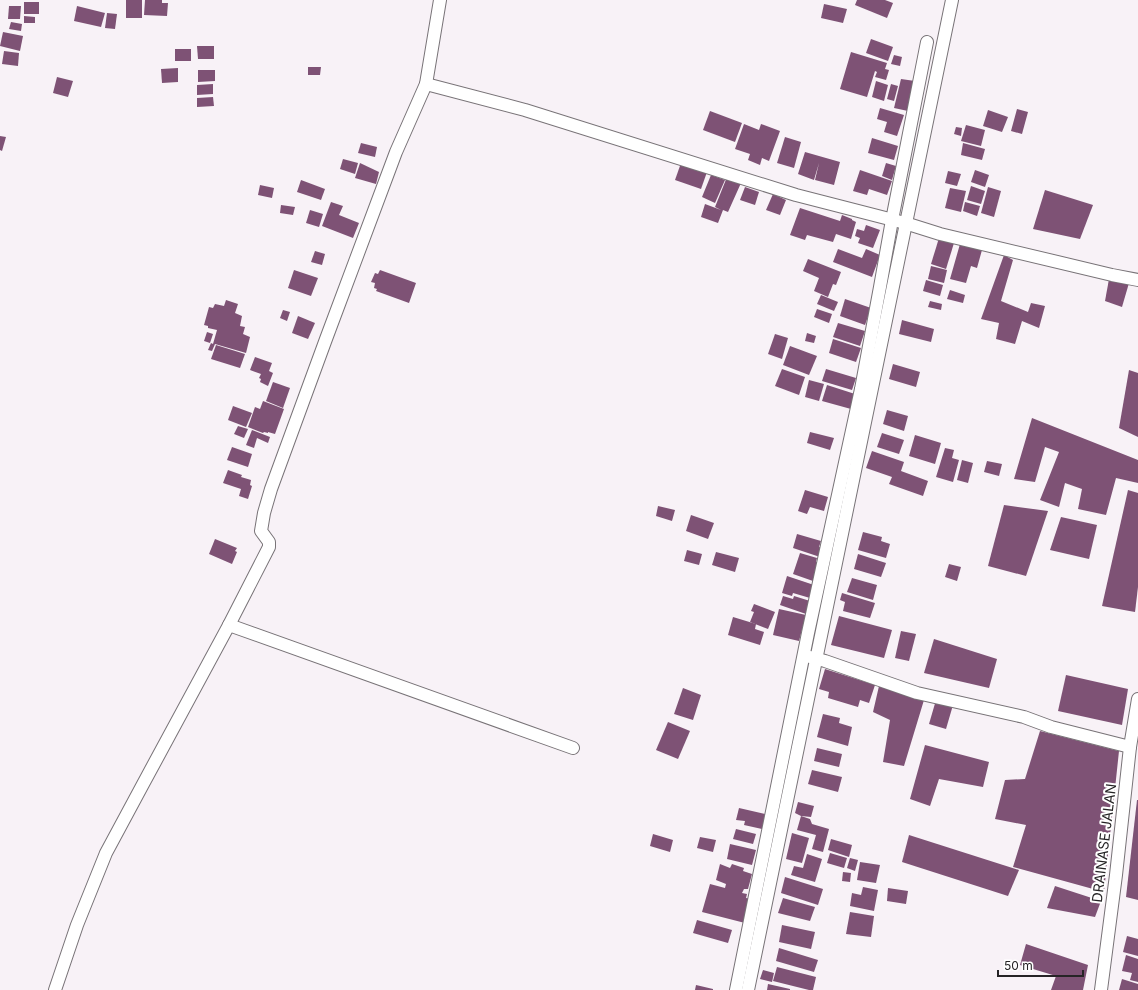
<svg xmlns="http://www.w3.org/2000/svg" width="1138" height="990" font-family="Inter,sans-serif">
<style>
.building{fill:#7e5275}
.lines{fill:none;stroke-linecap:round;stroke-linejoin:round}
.minor-casing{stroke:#787377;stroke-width:14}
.minor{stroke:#fff;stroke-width:12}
.labels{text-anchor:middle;stroke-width:4;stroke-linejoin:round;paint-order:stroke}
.street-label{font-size:14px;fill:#262426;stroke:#fff}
</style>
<rect width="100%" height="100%" fill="#f8f2f7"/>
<g class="building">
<rect x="126" y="0" width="16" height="18"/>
<polygon points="145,0 162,0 162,3 168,3 167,16 144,15"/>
<polygon points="857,0 885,0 893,3 887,18 855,5"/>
<rect x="24" y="2" width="15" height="12"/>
<polygon points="824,4 847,9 843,23 821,18"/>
<polygon points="9,6 21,6 20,19 8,19"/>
<polygon points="77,6 105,13 101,27 74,21"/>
<polygon points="107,13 117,14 115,29 105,28"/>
<polygon points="24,16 35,17 35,23 24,23"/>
<polygon points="11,22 22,24 21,31 9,29"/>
<polygon points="3,32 23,36 20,51 0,46"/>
<polygon points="871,39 893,47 888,61 866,53"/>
<polygon points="197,46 214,46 214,59 198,59"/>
<rect x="175" y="49" width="16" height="12"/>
<polygon points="4,51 19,53 18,66 2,64"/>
<polygon points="851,52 887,63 885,69 889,70 886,80 875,77 877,72 875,71 867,97 840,89"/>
<polygon points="894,55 902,57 900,66 891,64"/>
<polygon points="308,67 321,67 320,75 308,75"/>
<polygon points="178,68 178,82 162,83 161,69"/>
<polygon points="198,70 215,70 215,81 198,82"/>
<polygon points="57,77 73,81 68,97 53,93"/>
<polygon points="901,79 915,81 908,111 894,108"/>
<polygon points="876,81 888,85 884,101 872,97"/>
<polygon points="213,84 213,94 197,95 197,85"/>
<polygon points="891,84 898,86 894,101 887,99"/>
<polygon points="213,97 214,106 197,107 197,98"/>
<polygon points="880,108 904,115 897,136 884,132 887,122 877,119"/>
<polygon points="1017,109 1028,112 1022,134 1011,131"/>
<polygon points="988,110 1008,117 1002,132 983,126"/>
<polygon points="710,111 742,123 735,142 703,130"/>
<polygon points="744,124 759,130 761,124 780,131 769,161 762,158 760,165 748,160 750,154 735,149"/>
<polygon points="966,125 985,130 981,146 961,141"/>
<polygon points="956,127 962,128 961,136 954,134"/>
<polygon points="0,136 6,137 2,151 0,150"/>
<polygon points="785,137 801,142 794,168 777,163"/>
<polygon points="872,138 898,146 894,160 868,153"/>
<polygon points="361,143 377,147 375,157 358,153"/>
<polygon points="963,143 985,149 982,160 961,155"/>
<polygon points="805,152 840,162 834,185 815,180 819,163 814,180 798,174"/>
<polygon points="343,159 358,163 355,174 340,169"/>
<polygon points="360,163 379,172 376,184 355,178"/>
<polygon points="681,163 707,172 701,189 675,180"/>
<polygon points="886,163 896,166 892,180 882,176"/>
<polygon points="860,170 892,181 887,195 869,189 867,195 853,191"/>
<polygon points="975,170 989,175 985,187 971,182"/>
<polygon points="948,171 961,174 957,186 945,183"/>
<polygon points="711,175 725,180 715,203 702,197"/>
<polygon points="727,177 741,183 728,212 723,210 718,223 701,217 705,204 721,210 715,207"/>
<polygon points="301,180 325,189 321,200 297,192"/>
<polygon points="260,185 274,188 272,198 258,195"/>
<polygon points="971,186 985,191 981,204 967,200"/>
<polygon points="745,187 759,192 755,205 740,200"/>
<polygon points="988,187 1001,191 994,217 981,213"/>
<polygon points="950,188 966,191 961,212 945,208"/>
<polygon points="1045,190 1093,205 1080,239 1033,229"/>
<polygon points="773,194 786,200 780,215 766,210"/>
<polygon points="331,202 343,206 339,215 359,223 353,238 322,226"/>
<polygon points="965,202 980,206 977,216 963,211"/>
<polygon points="281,205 295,207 293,215 280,213"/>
<polygon points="800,208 840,221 842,215 852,219 852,220 856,222 851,239 836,234 833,242 807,235 805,240 790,235"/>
<polygon points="310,210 323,214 319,227 306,223"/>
<polygon points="866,225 880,230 873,248 858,243 860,238 855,236 857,229 864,231"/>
<polygon points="939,238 954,243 946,269 931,264"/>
<polygon points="960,244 982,250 977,268 971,266 966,283 950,279"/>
<polygon points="838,249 862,258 866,249 880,255 872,277 833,262"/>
<polygon points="315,251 325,254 322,265 311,262"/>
<polygon points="1004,255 1013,260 1001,301 1028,312 1031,303 1045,306 1039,328 1022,321 1015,344 996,339 999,323 981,319"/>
<polygon points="808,259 841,272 836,285 833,284 828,297 814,291 819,278 803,271"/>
<polygon points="931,266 947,270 944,283 928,279"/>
<polygon points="294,270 318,278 311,296 288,288"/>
<polygon points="380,270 416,283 409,303 376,291 377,289 374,288 375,283 371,282 375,273 378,274"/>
<polygon points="1109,279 1129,283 1122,307 1105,301"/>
<polygon points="926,280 943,285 940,296 923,291"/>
<polygon points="950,290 965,295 963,303 947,299"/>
<polygon points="821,295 838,302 834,311 817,304"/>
<polygon points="845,299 871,308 865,325 840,316"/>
<polygon points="226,300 238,304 235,313 242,316 240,326 245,327 243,334 250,337 246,353 215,344 212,351 208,350 211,343 213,344 217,330 208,328 208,326 204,325 209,307 213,308 215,304 224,306"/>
<polygon points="930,301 942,304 941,310 928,307"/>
<polygon points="817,309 832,314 829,323 814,317"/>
<polygon points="283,310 290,312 287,321 280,318"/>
<polygon points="298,316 315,323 308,339 292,333"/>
<polygon points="902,320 934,329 931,342 899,334"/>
<polygon points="838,323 865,331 860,346 833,337"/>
<polygon points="207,332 213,334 210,343 204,341"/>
<polygon points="807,333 816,336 814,343 805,341"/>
<polygon points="775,334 788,338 782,359 768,354"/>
<polygon points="833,339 861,348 856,362 829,353"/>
<polygon points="216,345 245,354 240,368 211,359"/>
<polygon points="790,346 817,356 809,375 783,365"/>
<polygon points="255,357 272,363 269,371 273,373 268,386 260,382 261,379 259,378 261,374 250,370"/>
<polygon points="893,364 920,372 916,387 889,379"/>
<polygon points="782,369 805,377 799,395 775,386"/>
<polygon points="826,369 856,378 852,390 822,381"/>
<polygon points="1129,370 1138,373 1138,437 1119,428"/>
<polygon points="809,380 824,384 819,401 805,397"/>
<polygon points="273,382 290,388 283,408 266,401"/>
<polygon points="827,385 855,394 851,409 822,401"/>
<polygon points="263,401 284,409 275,434 268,432 268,433 264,432 263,433 248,427 255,407 260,409"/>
<polygon points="233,406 252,413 246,427 228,420"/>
<polygon points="887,410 908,416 904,431 883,424"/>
<polygon points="1032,418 1138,460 1138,483 1116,478 1106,515 1078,509 1082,489 1065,483 1059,507 1040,500 1059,452 1045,447 1035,482 1014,479"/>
<polygon points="238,426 248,429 244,438 234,434"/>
<polygon points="252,430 270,437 268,443 257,438 254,448 246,445"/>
<polygon points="810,432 834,438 830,450 807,443"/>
<polygon points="882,433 904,440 899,454 877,447"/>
<polygon points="915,435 941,443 935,464 909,456"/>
<polygon points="232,447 252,454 248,467 227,460"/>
<polygon points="945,448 954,450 952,458 959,460 953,482 936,477"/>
<polygon points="872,451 904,462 901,471 928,481 923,496 889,484 892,477 866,468"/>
<polygon points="962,460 973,463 968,483 957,480"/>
<polygon points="987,461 1002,464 999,476 984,472"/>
<polygon points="228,470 242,475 241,477 251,480 250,485 252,486 248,499 239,496 241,489 223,483"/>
<polygon points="805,490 828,497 824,511 810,507 807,514 798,511"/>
<polygon points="1128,490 1138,493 1138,587 1135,612 1102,606"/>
<polygon points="1004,505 1048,511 1026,576 988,566"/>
<polygon points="658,506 675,510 672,521 656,516"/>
<polygon points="691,515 714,523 708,539 686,531"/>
<polygon points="1061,517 1097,525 1089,559 1050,550"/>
<polygon points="863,532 882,537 881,541 890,544 886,558 858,550"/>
<polygon points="797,534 821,541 819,547 826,549 823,558 793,548"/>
<polygon points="215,539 237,548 235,551 237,552 232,564 209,554"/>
<polygon points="687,550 702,554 699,565 684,561"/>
<polygon points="716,552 739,558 735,572 712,565"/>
<polygon points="800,553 817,558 816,562 819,563 813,581 793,574"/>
<polygon points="858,554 886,563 881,577 854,569"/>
<polygon points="949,564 961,567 957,581 945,577"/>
<polygon points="787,576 814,585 810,598 793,593 792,596 782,593"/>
<polygon points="852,578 877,585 873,600 847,592"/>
<polygon points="842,593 875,603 870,618 843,611 845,602 840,600"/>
<polygon points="783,596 793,599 794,596 810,601 806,614 780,605"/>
<polygon points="754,604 775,612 768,629 750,622 754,612 751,611"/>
<polygon points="779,609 806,615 799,641 773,635"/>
<polygon points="839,616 892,630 884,658 831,645"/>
<polygon points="733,617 756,624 755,629 764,632 760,645 728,635"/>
<polygon points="901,631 916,634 909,661 895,658"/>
<polygon points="934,639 997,659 989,688 924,673"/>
<polygon points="825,669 875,685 869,703 860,700 858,707 828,698 829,692 819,689"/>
<polygon points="1066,675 1128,689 1122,725 1058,711"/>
<polygon points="879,686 924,700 904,766 883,762 890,720 873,712"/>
<polygon points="683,688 701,695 693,720 674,714"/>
<polygon points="936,700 953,705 946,729 929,724"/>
<polygon points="823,714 840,718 839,723 852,727 848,746 817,737"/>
<polygon points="668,722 690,731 678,759 656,750"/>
<polygon points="1040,731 1119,751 1104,892 1013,867 1026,825 995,819 1005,780 1025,779"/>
<polygon points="925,745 989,762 983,787 939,779 930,806 910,799"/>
<polygon points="817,748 842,754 839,767 814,761"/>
<polygon points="812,770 842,777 838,792 808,784"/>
<polygon points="1137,800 1138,800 1138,900 1126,897"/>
<polygon points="798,802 814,806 811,817 801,816 795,813"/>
<polygon points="739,808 765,814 762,829 744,825 745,821 736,820"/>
<polygon points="801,816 810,819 812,824 829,829 823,852 812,849 816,835 797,830"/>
<polygon points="736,829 756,834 753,844 733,839"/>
<polygon points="792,833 809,838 802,863 786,859"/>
<polygon points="653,834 673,840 670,852 650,846"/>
<polygon points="909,835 1019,870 1008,896 902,862"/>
<polygon points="700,837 716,840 713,852 697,848"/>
<polygon points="831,839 852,845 849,857 828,850"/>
<polygon points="730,844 756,850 752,865 727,859"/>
<polygon points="830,853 847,858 844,868 827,863"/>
<polygon points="807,854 822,859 815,882 791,875 794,866 803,868"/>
<polygon points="850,858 858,860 855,871 847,868"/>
<polygon points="860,862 880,865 876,883 857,880"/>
<polygon points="720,864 730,868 732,864 744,868 743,871 752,874 748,889 744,889 742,893 747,894 746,898 752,899 745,923 702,912 710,884 725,888 726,884 716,880"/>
<polygon points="843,872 851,873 850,882 842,881"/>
<polygon points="785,877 823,889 818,905 781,893"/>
<polygon points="1055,886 1101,901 1095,917 1047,908"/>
<polygon points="863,887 878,890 874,911 850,906 852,893 861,895"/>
<polygon points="888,888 908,891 906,904 887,901"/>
<polygon points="783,898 815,907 810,921 778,913"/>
<polygon points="850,912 874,916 871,937 846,934"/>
<polygon points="697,920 732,930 728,943 693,933"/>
<polygon points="782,925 815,932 811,949 779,942"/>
<polygon points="1127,936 1138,939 1138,956 1123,952"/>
<polygon points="1026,944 1088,965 1083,990 1051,990 1056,976 1020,965"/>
<polygon points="779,948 818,960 814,972 776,961"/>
<polygon points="1126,955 1138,959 1138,982 1130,980 1132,973 1122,971"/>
<polygon points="777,967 816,977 813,990 809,990 773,981"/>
<polygon points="763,970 774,973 772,982 760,979"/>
<polygon points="1122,979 1138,984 1138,990 1119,990"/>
<polygon points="768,984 790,989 790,990 767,990"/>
<polygon points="696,985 713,989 713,990 695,990"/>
</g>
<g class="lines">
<defs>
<g id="minor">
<polyline points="426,84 525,110 796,195 905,223 940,234 1112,275 1138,280"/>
<polyline points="229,625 573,748"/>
<polyline points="810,657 825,661 917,693 1024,717 1051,727 1130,747"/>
<polyline points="55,990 77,925 106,853 142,786 229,625 269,547 269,542 261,531 264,513 271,489 326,339 396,152 426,84 440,0"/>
<polyline points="736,990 808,633 861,389 880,287 892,220 927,42"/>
<polyline points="748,990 952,0"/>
<polyline points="1101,990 1116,875 1130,747 1138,699"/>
</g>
</defs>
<use href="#minor" class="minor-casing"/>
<use href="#minor" class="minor"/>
</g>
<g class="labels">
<g class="street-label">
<text transform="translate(1104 843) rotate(-83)" y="5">DRAINASE JALAN</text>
</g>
</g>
<path d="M998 970v6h85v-6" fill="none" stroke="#262426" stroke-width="2"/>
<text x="1004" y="970" font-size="12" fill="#262426" stroke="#ffffff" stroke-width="3" paint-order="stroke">50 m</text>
</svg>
